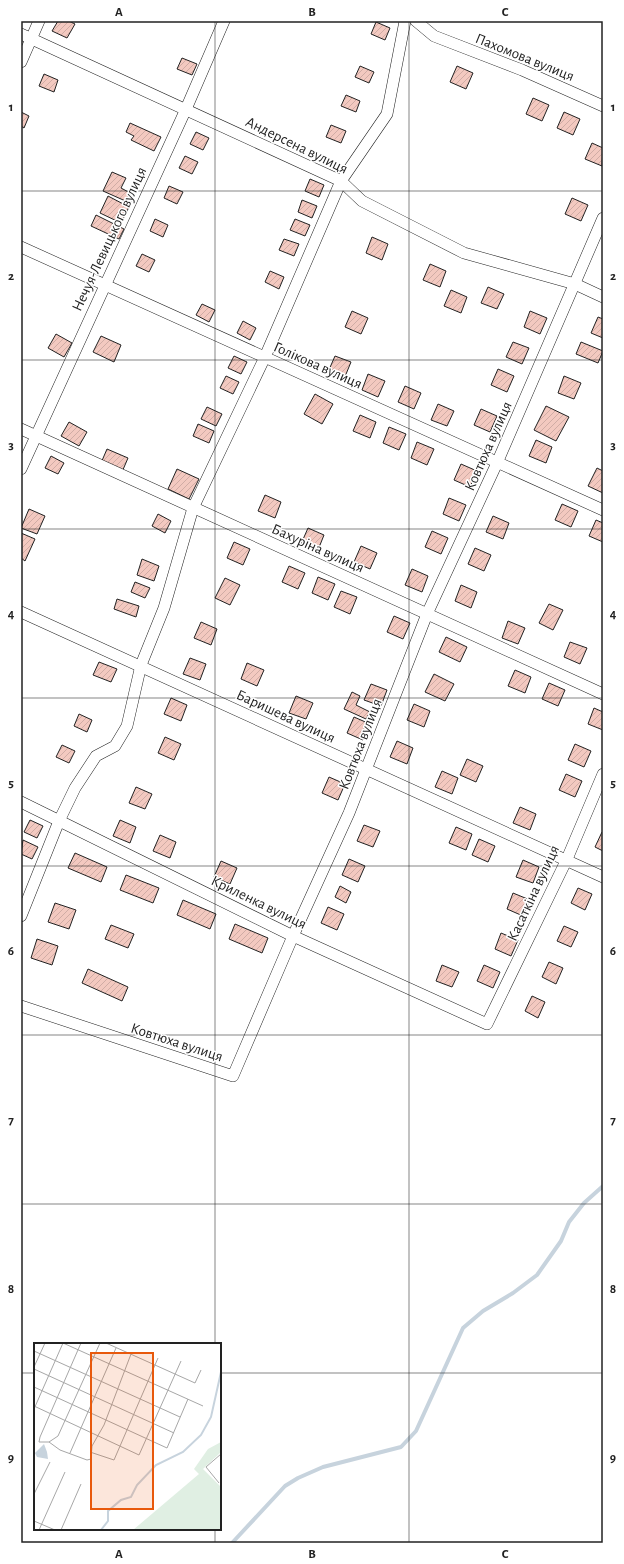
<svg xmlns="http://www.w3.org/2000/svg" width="624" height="1564" font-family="'Alegreya Sans',sans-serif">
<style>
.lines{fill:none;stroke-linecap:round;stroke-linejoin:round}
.stream{stroke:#c7d3dd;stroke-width:4}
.building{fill:url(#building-hatch);stroke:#222}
.street-casing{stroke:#222;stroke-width:12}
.street{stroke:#fff;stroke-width:11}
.grid{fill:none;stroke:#222;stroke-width:1;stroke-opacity:0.55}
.labels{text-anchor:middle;stroke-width:3;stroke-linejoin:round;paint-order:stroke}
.street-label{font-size:15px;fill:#222;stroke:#fff}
.inset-river{fill:none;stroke:#c7d3dd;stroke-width:2}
.inset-road{fill:none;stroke:#a7a7a7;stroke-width:1}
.view{fill:#e8590c;fill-opacity:0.15;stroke:#e8590c;stroke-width:2}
.inset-edge{fill:none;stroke:#222;stroke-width:2}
.neatline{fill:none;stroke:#222;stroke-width:1.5}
.grid-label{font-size:13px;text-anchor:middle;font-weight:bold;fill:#222}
</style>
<defs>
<pattern id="building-hatch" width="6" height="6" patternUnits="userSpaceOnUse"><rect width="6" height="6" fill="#f3c9c0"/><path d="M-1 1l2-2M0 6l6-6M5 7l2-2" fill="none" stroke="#d0aca5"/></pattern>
</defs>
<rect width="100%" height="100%" fill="#fff"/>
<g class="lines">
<polyline class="stream" points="232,1543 285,1486 298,1478 323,1467 401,1447 416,1431 463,1328 483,1311 513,1293 537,1275 561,1241 569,1222 584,1203 603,1186"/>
</g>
<g class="building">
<polygon points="58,21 69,21 75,24 67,38 52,31"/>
<polygon points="376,22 390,28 385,40 371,34"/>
<polygon points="182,58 197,64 192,75 177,69"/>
<polygon points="360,66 374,72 369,83 355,77"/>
<polygon points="457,66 473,73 466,89 450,82"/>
<polygon points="44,74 58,80 54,92 39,86"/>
<polygon points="346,95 360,101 356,112 341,106"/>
<polygon points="533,98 549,105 542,121 526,114"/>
<polygon points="21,112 29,116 24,128 21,126"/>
<polygon points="564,112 580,119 573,135 557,128"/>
<polygon points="130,123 161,137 154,151 131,140 134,136 126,132"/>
<polygon points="331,125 346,131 341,143 326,137"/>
<polygon points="196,132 209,138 203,150 190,144"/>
<polygon points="592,143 603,148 602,166 585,159"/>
<polygon points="185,156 198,162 192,174 179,168"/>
<polygon points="112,172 126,178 121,188 134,195 130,203 103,191"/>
<polygon points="310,179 324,185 319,197 305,191"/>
<polygon points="169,186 183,192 177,204 164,198"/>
<polygon points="108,196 129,207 121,223 100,213"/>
<polygon points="572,198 588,205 581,221 565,214"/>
<polygon points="302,200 317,206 312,218 298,212"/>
<polygon points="96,215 124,229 119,239 91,226"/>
<polygon points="155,219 168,225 163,237 150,231"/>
<polygon points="295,219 310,225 305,236 290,230"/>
<polygon points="372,237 388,244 382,260 366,253"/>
<polygon points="284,239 299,244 294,256 279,250"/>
<polygon points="142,254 155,260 149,272 136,266"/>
<polygon points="430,264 446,271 440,287 423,280"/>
<polygon points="270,271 284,277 279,289 265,282"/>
<polygon points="488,287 504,294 497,309 481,303"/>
<polygon points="451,290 467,297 461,313 444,306"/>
<polygon points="202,304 215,310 209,322 196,315"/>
<polygon points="352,311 368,318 361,334 345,327"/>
<polygon points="530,311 547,318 540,334 524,327"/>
<polygon points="598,317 603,319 603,338 591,333"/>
<polygon points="243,321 256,328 250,340 237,333"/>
<polygon points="56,334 72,343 64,357 48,348"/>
<polygon points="101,336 121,345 114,362 93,352"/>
<polygon points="513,342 529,348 522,364 506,357"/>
<polygon points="581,342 603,351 598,363 576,354"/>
<polygon points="234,356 247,362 241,374 228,368"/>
<polygon points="335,356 351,362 344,379 328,372"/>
<polygon points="498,369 514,376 507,392 491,385"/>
<polygon points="368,374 385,381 378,397 362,390"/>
<polygon points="226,376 239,382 233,394 220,388"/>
<polygon points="564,376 581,383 574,399 558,393"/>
<polygon points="405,386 421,393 414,409 398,402"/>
<polygon points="315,394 333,404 322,424 304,414"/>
<polygon points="438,404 454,411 447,426 431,420"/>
<polygon points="546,406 569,417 556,441 534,430"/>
<polygon points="207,407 222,414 216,426 201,419"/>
<polygon points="481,409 497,416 490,432 474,425"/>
<polygon points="360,415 376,422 370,438 353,431"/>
<polygon points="69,422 87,432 79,446 61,436"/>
<polygon points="198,424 214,431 209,443 193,436"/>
<polygon points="389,427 406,434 399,450 383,443"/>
<polygon points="536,440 552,447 546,463 529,456"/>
<polygon points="417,442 434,449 427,465 411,458"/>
<polygon points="107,449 128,458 122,472 101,463"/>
<polygon points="51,456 64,463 58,474 45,468"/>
<polygon points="461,464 477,471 470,487 454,480"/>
<polygon points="597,468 603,471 603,493 588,486"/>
<polygon points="177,469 199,479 189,499 168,489"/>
<polygon points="265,495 281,502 275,518 258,511"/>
<polygon points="449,498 466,505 459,521 443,514"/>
<polygon points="562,504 578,511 571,527 555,520"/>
<polygon points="29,509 45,516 37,534 21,528"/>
<polygon points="158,514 171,521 165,533 152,526"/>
<polygon points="493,516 509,523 503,539 486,532"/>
<polygon points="596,520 603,523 603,542 589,536"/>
<polygon points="308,528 324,535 318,550 301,544"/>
<polygon points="432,531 448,538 441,554 425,547"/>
<polygon points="21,533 35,539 25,561 21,558"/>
<polygon points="234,542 250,549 243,565 227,558"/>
<polygon points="361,546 377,553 370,569 354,562"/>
<polygon points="475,548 491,555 484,571 468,564"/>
<polygon points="142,559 159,566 154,581 137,575"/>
<polygon points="289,566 305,573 298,589 282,582"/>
<polygon points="412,569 428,576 422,592 405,585"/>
<polygon points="318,577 335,584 328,600 312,593"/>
<polygon points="225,578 240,585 230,605 215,598"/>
<polygon points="135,582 150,588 145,598 131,592"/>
<polygon points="461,585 477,592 471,608 455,601"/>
<polygon points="341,591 357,597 350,614 334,607"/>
<polygon points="117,599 139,606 136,617 114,609"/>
<polygon points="549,604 563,610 553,630 539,623"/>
<polygon points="394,616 410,623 403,639 387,632"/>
<polygon points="508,621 525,628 518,644 502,638"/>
<polygon points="201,622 217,629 211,645 194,638"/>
<polygon points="446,637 467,647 460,662 439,652"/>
<polygon points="570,642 587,648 580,664 564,657"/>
<polygon points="190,658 206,664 200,680 183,674"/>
<polygon points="99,662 117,669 111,682 93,675"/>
<polygon points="247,663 264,670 257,686 241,679"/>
<polygon points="515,670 531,677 525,693 508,686"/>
<polygon points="434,674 454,684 445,701 425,692"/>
<polygon points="549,683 565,690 558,706 542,699"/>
<polygon points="371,684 387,690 381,706 364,700"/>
<polygon points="352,692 360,696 356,705 370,712 366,719 344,709"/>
<polygon points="296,696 313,703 306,719 289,713"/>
<polygon points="171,698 187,705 181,721 164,714"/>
<polygon points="414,704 430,711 424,727 407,720"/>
<polygon points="594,708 603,712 603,730 588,724"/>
<polygon points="79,714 92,720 87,732 74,726"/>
<polygon points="354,717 370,724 363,740 347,733"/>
<polygon points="165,737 181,744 174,760 158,753"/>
<polygon points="397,741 413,748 407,764 390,757"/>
<polygon points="575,744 591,751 584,767 568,760"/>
<polygon points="62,745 75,751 69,763 56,757"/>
<polygon points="467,759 483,766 476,782 460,775"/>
<polygon points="442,771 458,778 452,794 435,787"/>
<polygon points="566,774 582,781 575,797 559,790"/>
<polygon points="329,777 345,784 338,800 322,793"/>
<polygon points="136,787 152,794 145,809 129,803"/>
<polygon points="520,807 536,814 530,830 513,823"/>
<polygon points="30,820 43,826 37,838 24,832"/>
<polygon points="120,820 136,827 130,843 113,836"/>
<polygon points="364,825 380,831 373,847 357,841"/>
<polygon points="456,827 472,834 466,850 449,843"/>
<polygon points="602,832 603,832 603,851 595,847"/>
<polygon points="160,835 176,842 170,858 153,851"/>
<polygon points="479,839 495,846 488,862 472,855"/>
<polygon points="23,840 38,847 32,859 21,854"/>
<polygon points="75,853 107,867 101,882 68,868"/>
<polygon points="349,859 365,866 358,882 342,875"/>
<polygon points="523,860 539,867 533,883 516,877"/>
<polygon points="221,861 237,868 230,884 214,877"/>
<polygon points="126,875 159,888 153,903 120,890"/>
<polygon points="340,886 351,892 346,903 335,897"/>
<polygon points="578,888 592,894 585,910 571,903"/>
<polygon points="513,893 530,900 523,916 507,909"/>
<polygon points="183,900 216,914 210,929 177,915"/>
<polygon points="55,903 76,910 69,929 48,922"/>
<polygon points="328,907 344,914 337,930 321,923"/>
<polygon points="235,924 268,938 262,953 229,939"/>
<polygon points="111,925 134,934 128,948 105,939"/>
<polygon points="564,926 578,932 571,947 557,941"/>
<polygon points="501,933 518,940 511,956 495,949"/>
<polygon points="37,939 58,946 52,965 31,958"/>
<polygon points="549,962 563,968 556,984 542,977"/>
<polygon points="442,965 459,972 452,987 436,981"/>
<polygon points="484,965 500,972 493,988 477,981"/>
<polygon points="88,969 128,987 122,1001 82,983"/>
<polygon points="532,996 545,1002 538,1018 525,1011"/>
</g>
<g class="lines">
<defs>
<g id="street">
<polyline points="416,21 434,36 522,70 603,106"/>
<polyline points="21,34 341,181 362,201 464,253 575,284 603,297"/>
<polyline points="21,62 39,21"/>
<polyline points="21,247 603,510"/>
<polyline points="21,429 603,694"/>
<polyline points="21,469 186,109 224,21"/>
<polyline points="21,612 603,877"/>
<polyline points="21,802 293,936 487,1024 567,859 603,774"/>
<polyline points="21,916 59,821 75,788 96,756 115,746 127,726 141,665 164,608 193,508 265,357 341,181 387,114 405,21"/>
<polyline points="21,1006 233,1076 293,936 349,813 427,614 497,463 603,218"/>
</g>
</defs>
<use href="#street" class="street-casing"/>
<use href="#street" class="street"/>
</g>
<path class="grid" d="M215 21V1344M409 21V1543M21 191H603M21 360H603M21 529H603M21 698H603M21 866H603M21 1035H603M21 1204H603M21 1373H35M220 1373H603M215 1529V1543"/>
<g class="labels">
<g class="street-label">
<text transform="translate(525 57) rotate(22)" y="5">Пахомова вулиця</text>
<text transform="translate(297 145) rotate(26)" y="5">Андерсена вулиця</text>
<text transform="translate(109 239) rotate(-65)" y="5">Нечуя-Левицького вулиця</text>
<text transform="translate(318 365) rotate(24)" y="5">Голікова вулиця</text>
<text transform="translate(488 446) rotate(-66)" y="5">Ковтюха вулиця</text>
<text transform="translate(318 548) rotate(24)" y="5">Бахуріна вулиця</text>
<text transform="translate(286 716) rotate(25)" y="5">Баришева вулиця</text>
<text transform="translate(360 744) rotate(-69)" y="5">Ковтюха вулиця</text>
<text transform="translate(533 893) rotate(-65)" y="5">Касаткіна вулиця</text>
<text transform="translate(259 902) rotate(26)" y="5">Криленка вулиця</text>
<text transform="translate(177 1042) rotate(18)" y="5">Ковтюха вулиця</text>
</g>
</g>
<g transform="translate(34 1343)">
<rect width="187" height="187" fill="#fff"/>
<path d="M187 99V109L169 126 187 144V187H99L165 131 160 126 174 106Z" fill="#e0efe3"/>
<path d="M10 101 13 109 14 116 3 114 1 110Z" fill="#c7d3dd"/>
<path class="inset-river" d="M67 187 74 178V168L87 157 97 154 103 142 122 122 149 109 167 92 177 74 187 29"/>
<path class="inset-road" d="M29 0 169 63M66 0 24 93 15 99 26 107 53 117 57 116 58 103 70 82 97 11M72 0 161 40 167 27M0 8 146 74M0 24 11 0M0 26 140 90M0 44 133 105 154 56M0 63 105 112 147 18M0 66 29 0M187 70V84M15 99H5L6 94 47 0M56 109 80 117 124 15M36 110 82 5M185 140 172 124 187 111M0 151 16 119M0 178 21 187M5 187 31 129M27 187 47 141"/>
<path class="view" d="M57 10H119V166H57Z"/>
<rect width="187" height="187" class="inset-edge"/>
</g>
<rect width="624" height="1564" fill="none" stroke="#ffffff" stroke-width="44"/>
<rect x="22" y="22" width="580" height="1520" class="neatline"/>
<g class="grid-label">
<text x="119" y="16">A</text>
<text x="312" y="16">B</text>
<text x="505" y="16">C</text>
<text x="11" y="111">1</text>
<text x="613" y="111">1</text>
<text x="11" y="280">2</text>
<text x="613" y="280">2</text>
<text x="11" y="449">3</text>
<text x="613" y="449">3</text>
<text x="11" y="618">4</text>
<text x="613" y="618">4</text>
<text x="11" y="787">5</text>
<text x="613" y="787">5</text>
<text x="11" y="955">6</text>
<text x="613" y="955">6</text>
<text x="11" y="1124">7</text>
<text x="613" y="1124">7</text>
<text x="11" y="1293">8</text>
<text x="613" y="1293">8</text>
<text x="11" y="1462">9</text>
<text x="613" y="1462">9</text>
<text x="119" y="1558">A</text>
<text x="312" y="1558">B</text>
<text x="505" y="1558">C</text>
</g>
</svg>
